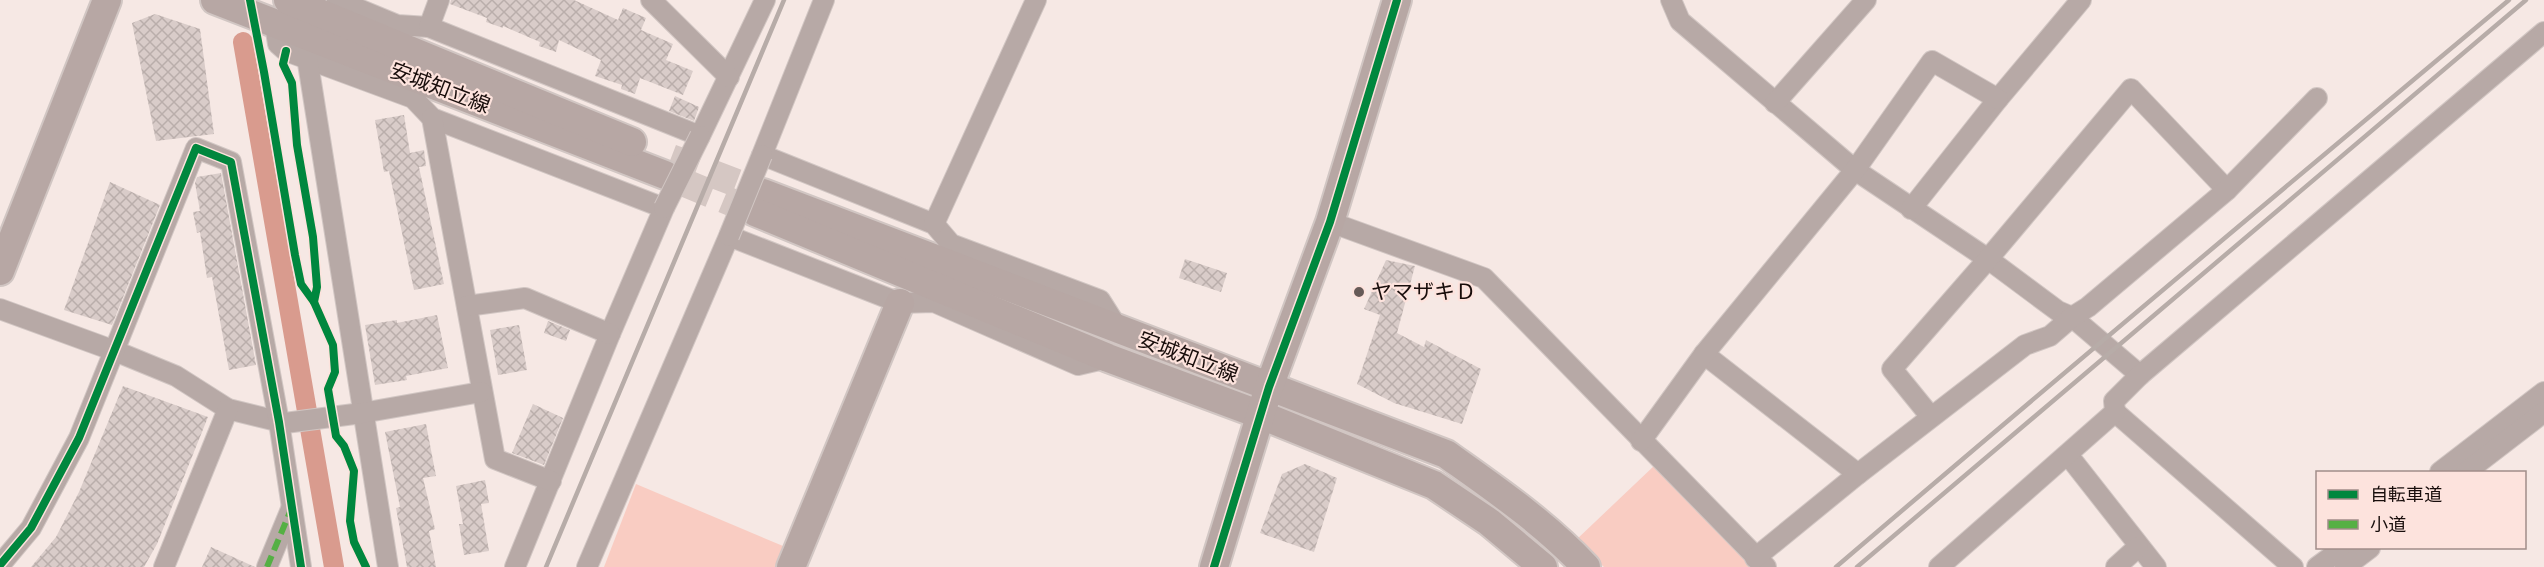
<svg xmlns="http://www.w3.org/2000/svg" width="2544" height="567" font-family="'DM Sans','Noto Sans JP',sans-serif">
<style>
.green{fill:#f9ccc2}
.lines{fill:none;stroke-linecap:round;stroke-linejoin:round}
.canal{stroke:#d99b8e;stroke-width:20}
.building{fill:url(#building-cross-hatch)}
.secondary-tunnel{stroke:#d5c7c3;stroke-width:28;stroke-dasharray:28 14;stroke-linecap:butt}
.street-casing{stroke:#d1c6c3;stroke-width:22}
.secondary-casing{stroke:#d1c6c3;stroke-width:32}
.street{stroke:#b7a9a6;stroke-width:20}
.secondary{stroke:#b7a7a4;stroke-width:28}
.rail{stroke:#b7aca8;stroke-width:4.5}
.street-bridge-casing{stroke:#d1c6c3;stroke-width:22;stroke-linecap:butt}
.street-bridge{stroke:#b7a9a6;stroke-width:20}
.quiet{stroke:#55b044;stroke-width:6;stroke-dasharray:12 6;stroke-linecap:butt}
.cycleway-casing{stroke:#fde3dd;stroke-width:11}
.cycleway{stroke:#00873e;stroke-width:8}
.poi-dot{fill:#665a57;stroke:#fde3dd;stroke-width:2}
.labels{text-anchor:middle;stroke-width:4.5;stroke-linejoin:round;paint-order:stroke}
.street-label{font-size:21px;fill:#180d0b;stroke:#fde3dd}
.poi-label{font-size:21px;fill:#180d0b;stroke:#fde3dd;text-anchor:start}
</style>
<defs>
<pattern id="building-cross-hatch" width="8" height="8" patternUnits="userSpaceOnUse" patternTransform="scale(1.5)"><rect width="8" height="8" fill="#d9ccc9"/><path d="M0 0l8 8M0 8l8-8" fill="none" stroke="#baaeab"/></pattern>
</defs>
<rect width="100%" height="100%" fill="#f6e8e4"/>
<g class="green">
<polygon points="1655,465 1758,567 1604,567 1575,541"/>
<polygon points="636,484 783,546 775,567 604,567"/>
</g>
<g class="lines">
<polyline class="canal" points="243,42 334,567"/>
</g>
<g class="building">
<polygon points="451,0 574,0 618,20 623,8 646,18 641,30 673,44 666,60 693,71 683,95 640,78 635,94 621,89 622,85 595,76 601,60 559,40 556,52 539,46 540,42 503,26 503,28 486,22 487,18 450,4"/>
<polygon points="155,14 200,29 214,134 156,141 132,23"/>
<polygon points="675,96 699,107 694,121 669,111"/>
<polygon points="404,115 410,153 424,150 426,166 419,167 444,284 414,290 389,171 384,172 375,120"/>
<polygon points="221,173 256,365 229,370 212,277 207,278 200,232 197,233 193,212 200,211 195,183 197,177"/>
<polygon points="110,182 160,205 112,325 64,310"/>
<polygon points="1185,259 1227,273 1221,292 1179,278"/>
<polygon points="1386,260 1415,266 1397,333 1424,347 1426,340 1481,369 1462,424 1394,403 1357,384 1380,315 1364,309"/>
<polygon points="437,315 448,368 406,376 407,380 375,385 365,325 397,320 397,323"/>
<polygon points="548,321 570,330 566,341 544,333"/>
<polygon points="519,325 527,370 498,375 490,330"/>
<polygon points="123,386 208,417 157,544 144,567 31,567 56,537 79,492"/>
<polygon points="533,404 563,418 544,465 512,453"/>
<polygon points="426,424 436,476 423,478 435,529 429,531 436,567 407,567 396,508 400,507 385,432"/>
<polygon points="1305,464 1337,478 1314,552 1260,533 1282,474"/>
<polygon points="485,480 489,503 481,504 489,551 464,555 459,524 463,524 456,486"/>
<polygon points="211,547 255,567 202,567"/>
</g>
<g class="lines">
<g class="secondary-tunnel">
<polyline points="671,158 763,193"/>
<polyline points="685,183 755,212"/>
</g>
<defs>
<g id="street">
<polyline points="337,0 397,25 429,27 700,136 765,0"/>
<polyline points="651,0 729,77"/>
<polyline points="824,0 762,155 934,224 951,244 1100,300 1119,330"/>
<polyline points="1671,0 1680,21 1855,170 1988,259 2058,311 2072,317 2140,375"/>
<polyline points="275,25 278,44 286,51 413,98 432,118 664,208 610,334 515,567"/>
<polyline points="429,27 439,0"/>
<polyline points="307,57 388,567"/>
<polyline points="1775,103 1866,0"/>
<polyline points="432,118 495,459 551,481"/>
<polyline points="1911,209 1998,99 2081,0"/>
<polyline points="1330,222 1484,278 1766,567"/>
<polyline points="934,224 1036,0"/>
<polyline points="467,306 525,298 610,334"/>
<polyline points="0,309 115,351 176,376 228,409 285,423 362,413 481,392"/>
<polyline points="1704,354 1858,474"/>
<polyline points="2115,412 2293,567"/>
<polyline points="1931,417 1892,369 1988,259 2131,89 2227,190"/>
<polyline points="1641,441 1704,354 1855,170 1932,61 1998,99"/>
<polyline points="2068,455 2156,567"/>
<polyline points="2440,472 2544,392"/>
<polyline points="2466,472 2544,412"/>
<polyline points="1755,558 1858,474 2025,345 2050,336 2072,317 2088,307 2227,190 2317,98"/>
<polyline points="0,565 31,528 79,438 196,148 231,162 279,422 301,567"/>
<polyline points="164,567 228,409"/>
<polyline points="267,567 291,509"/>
<polyline points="587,567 729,236 900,303 934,302 1078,365 1108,358"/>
<polyline points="1939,567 2115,412 2114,401 2140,375 2544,32"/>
<polyline points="2116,567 2138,547"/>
<polyline points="2317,567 2343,548"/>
<polyline points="2345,567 2370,548"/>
</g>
<g id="secondary">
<polyline points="215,0 665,175"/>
<polyline points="288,0 632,142"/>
<path d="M763 193 1446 454C1495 489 1545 523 1586 567"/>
<polyline points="755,212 1108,358 1261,415 1434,485 1489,522 1543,567"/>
<polyline points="0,271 107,0"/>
<polyline points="791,567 900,303"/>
<polyline points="1214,567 1269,387 1330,222 1397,0"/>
</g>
</defs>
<use href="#street" class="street-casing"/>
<use href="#secondary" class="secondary-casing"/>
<use href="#street" class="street"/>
<use href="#secondary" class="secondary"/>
<g class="rail">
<polyline points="546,567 784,0"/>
<path d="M1836 567C2059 376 2284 188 2509 0"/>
<polyline points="1857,567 2526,0"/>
</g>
<defs>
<g id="street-bridge">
<polyline points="664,208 700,136"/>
<polyline points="729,236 762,155"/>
</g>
</defs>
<use href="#street-bridge" class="street-bridge-casing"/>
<use href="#street-bridge" class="street-bridge"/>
<polyline class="quiet" points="267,567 290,512"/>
<defs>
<g id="cycleway">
<polyline points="250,0 264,72 295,255 301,284 314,302"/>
<polyline points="286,51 283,64 292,83 297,145 313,237 317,287 314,302 333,345 335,372 328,389 336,436 344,446 354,471 350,521 354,542 366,567"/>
<polyline points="0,565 31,528 79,438 196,148 231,162 279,422 301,567"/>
<polyline points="1214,567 1269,387 1330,222 1397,0"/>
</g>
</defs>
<use href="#cycleway" class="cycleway-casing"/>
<use href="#cycleway" class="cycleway"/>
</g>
<circle class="poi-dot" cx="1359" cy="292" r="6"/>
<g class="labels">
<g class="street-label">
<text transform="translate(440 88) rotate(21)" y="7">安城知立線</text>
<text transform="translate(1188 357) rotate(21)" y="7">安城知立線</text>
</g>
<g class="poi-label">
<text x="1371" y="299">ヤマザキＤ</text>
</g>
</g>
<rect x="2316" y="471" width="210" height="78" fill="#fde3dd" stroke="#a18d89" stroke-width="1.5"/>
<rect x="2328" y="490" width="30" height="9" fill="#00873e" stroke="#a18d89" stroke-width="1.5"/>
<text x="2370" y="501" font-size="18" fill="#180d0b">自転車道</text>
<rect x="2328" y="520" width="30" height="9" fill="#55b044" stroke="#a18d89" stroke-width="1.5"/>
<text x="2370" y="531" font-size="18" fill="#180d0b">小道</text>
</svg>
